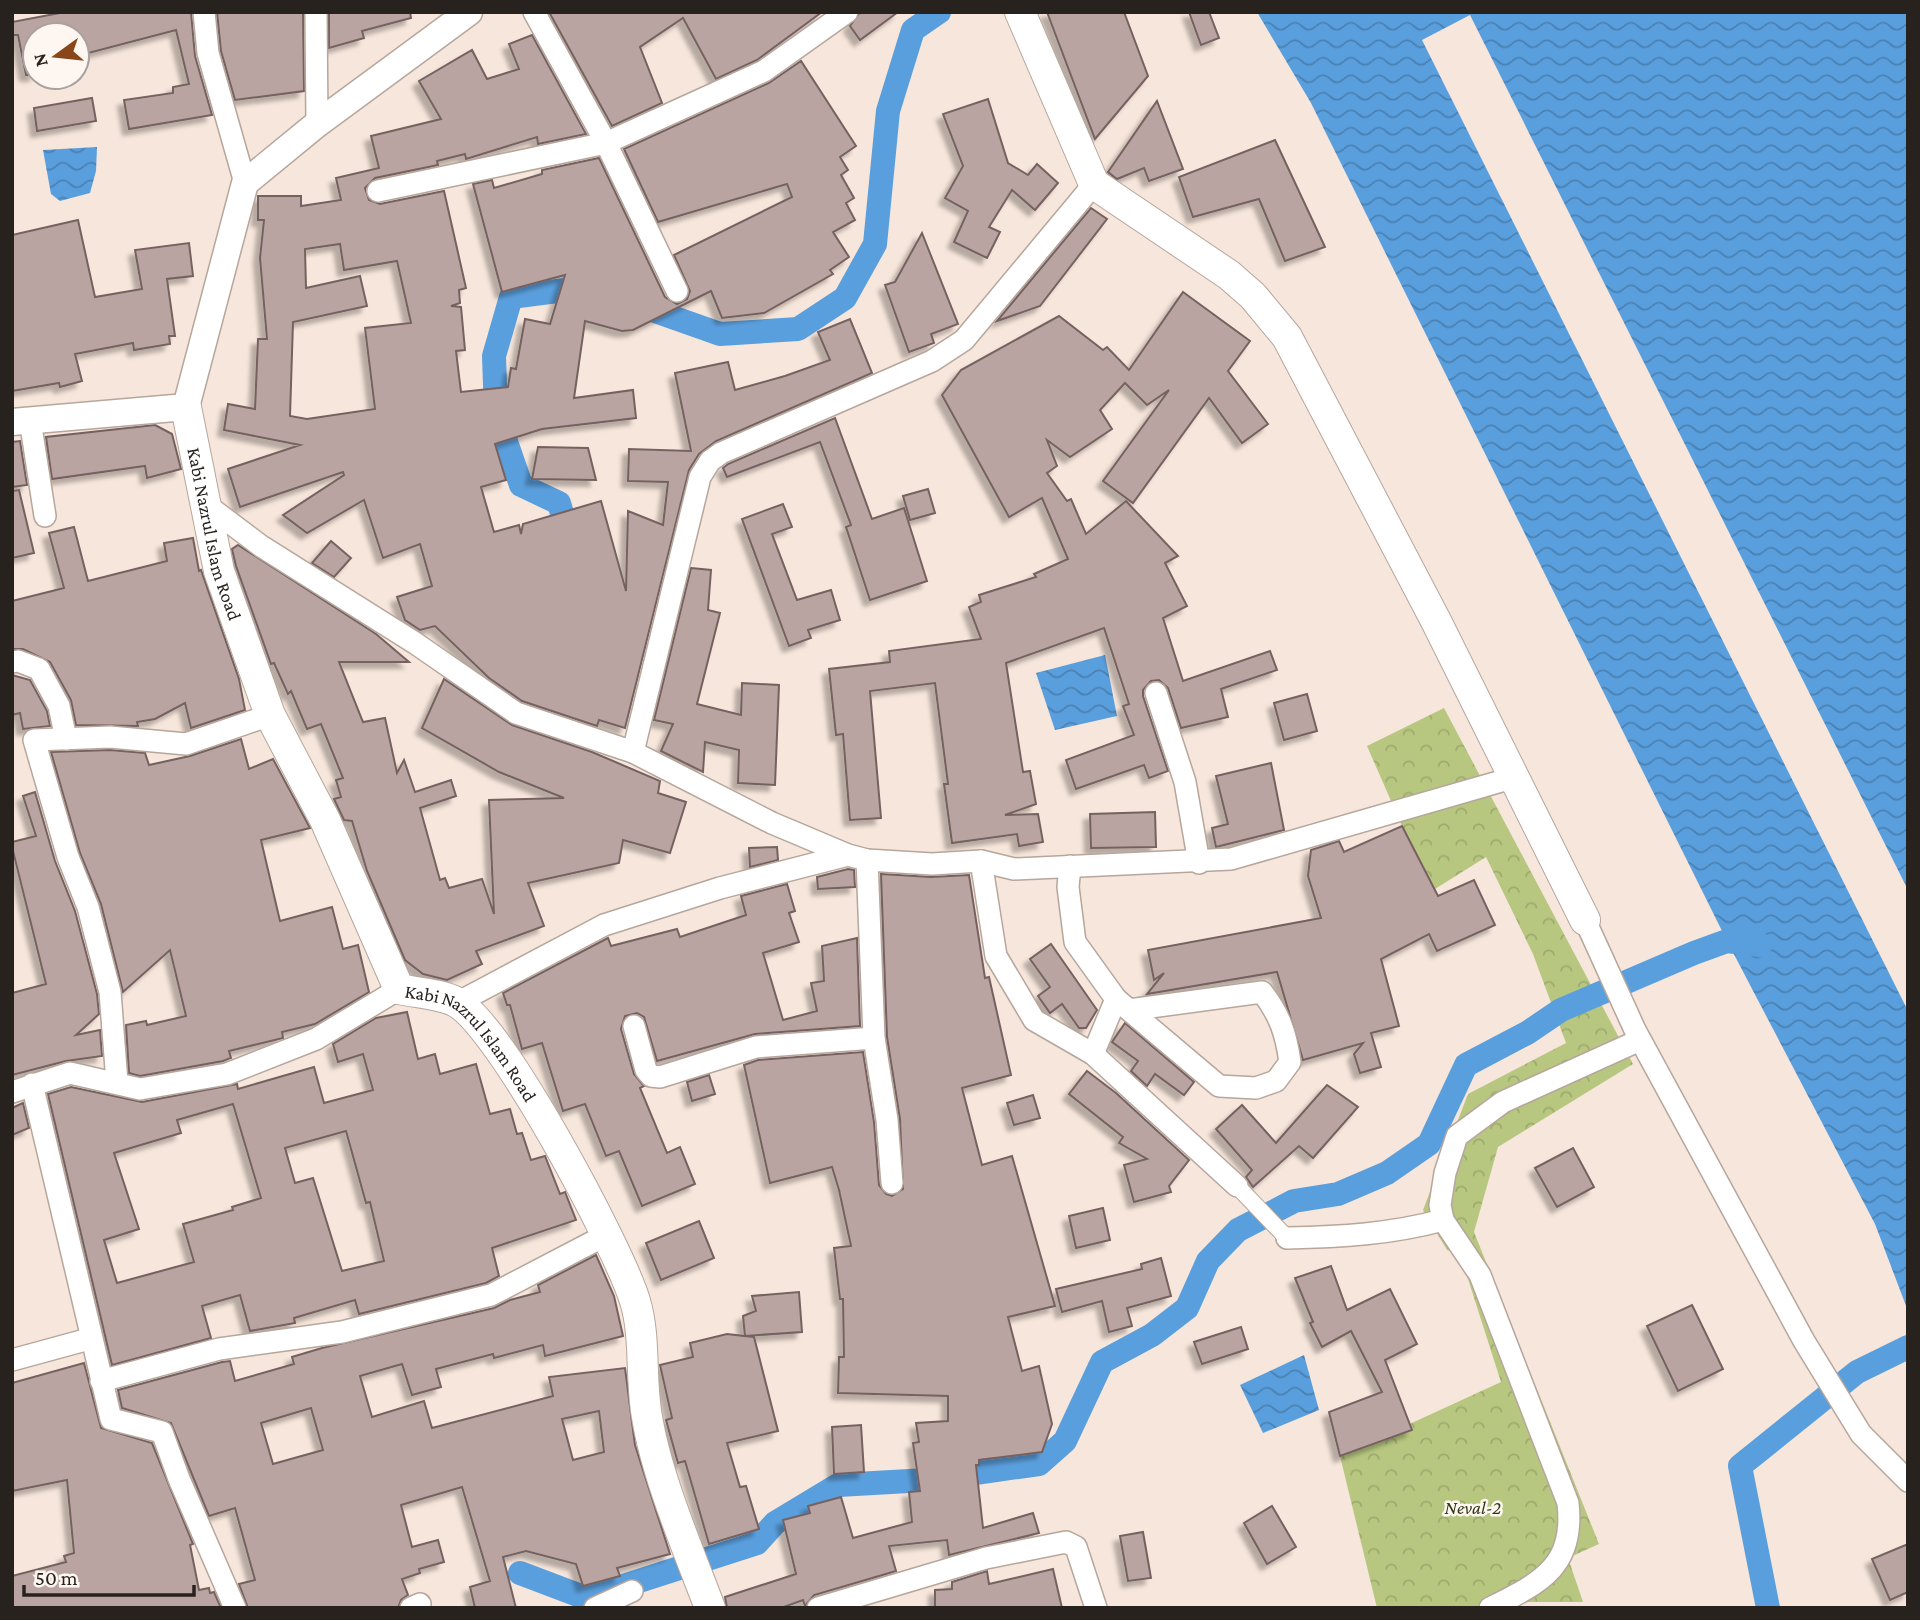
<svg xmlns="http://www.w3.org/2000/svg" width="1920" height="1620" font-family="'Crimson Pro',serif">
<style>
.park{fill:url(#park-crowns)}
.water{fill:url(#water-waves)}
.pier{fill:#f7e6db}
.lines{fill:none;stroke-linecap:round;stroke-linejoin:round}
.canal{stroke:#5a9fdd;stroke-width:24}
.building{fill:#b9a4a2;stroke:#756261;stroke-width:2;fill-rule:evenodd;filter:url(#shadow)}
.pedestrian-casing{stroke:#b6a69b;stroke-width:18}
.minor-casing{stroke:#b6a69b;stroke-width:24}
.tertiary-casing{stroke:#b6a69b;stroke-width:29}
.secondary-casing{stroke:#b6a69b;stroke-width:32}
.pedestrian{stroke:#fff;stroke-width:16}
.minor{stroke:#fff;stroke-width:21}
.tertiary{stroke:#fff;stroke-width:26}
.secondary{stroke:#fff;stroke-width:30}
.labels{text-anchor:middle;stroke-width:5;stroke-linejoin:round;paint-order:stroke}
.street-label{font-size:19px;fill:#28221e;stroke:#fdf6f1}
.park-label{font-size:19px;font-style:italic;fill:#313913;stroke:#fdf6f1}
</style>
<defs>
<pattern id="park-crowns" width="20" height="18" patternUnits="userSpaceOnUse" patternTransform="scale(1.75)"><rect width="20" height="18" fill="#b7c780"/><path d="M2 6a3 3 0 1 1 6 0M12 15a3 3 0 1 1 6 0" fill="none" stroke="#9dab6e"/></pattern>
<pattern id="water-waves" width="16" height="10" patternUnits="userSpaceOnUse" patternTransform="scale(1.75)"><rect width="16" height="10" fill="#5a9fdd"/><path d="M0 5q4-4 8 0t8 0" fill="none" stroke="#4a81b3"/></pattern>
<filter id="shadow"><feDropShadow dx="-6" dy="6" stdDeviation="2" flood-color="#0004"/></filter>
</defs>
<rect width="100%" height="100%" fill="#f7e6db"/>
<polygon class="park" points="1444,708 1633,1064 1498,1147 1474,1232 1599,1544 1568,1558 1583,1602 1509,1602 1500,1608 1377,1608 1340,1456 1501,1382 1460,1254 1447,1250 1423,1210 1468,1094 1566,1043 1533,954 1486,857 1435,889 1402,826 1367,746"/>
<g class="water">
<polygon points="1257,12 1908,12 1908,1311 1875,1224 1727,941 1311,103"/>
<polygon points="97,147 96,171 90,193 60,201 51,194 43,150"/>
<polygon points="1105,655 1117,716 1055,730 1036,673"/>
<polygon points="1304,1355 1319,1410 1263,1433 1240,1385"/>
</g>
<polygon class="pier" points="1470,15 1908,890 1908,1011 1422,40"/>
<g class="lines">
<g class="canal">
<polyline points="635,304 720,334 798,329 845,298 875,244 888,111 913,30 939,12"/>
<polyline points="571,545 559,503 521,485 496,413 494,356 511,297 565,290 593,296"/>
<polyline points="520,1573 586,1598 757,1543 775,1523 838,1485 927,1480 1039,1464 1065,1441 1102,1362 1152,1335 1187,1308 1208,1261 1238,1230 1294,1201 1338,1194 1387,1173 1429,1144 1466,1065 1527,1033 1561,1010 1694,953 1727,941 1760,945"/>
<polyline points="1768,1608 1740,1466 1857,1372 1908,1347"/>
</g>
</g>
<g class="building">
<polygon points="65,12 191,12 195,56 212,115 129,129 124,100 173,93 173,87 189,84 176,30 77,56 77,35 35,35 35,75 26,75 18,35 12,35 12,22"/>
<polygon points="217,12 303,12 304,91 235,100 221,51"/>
<polygon points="329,12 410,12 411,18 362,31 364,38 329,48"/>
<polygon points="549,12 822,12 757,60 716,79 683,18 640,47 662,103 612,126"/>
<polygon points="860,12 898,12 860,40 850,26"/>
<polygon points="1047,12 1124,12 1148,76 1095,139"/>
<polygon points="1189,12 1209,12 1219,38 1201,45"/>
<path d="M532 35 586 134 538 144 537 137 466 159 465 154 437 161 438 165 375 178 365 188 369 200 380 204 444 191 466 288 459 290 460 303 451 306 461 307 465 350 456 351 461 392 508 387 511 368 516 369 525 319 550 324 565 275 502 292 473 184 492 180 494 188 542 174V170L599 158 665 297 677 304 687 299 690 291 674 255 792 197 787 184 658 222 624 149 769 83 801 61 856 146 840 157 848 170 841 175 854 198 846 203 855 220 833 232 849 257 830 270 833 274 764 313 722 318 711 291 633 330 622 331 585 321 574 398 633 390 636 418 542 429 495 444 506 480 481 487 494 532 519 525 521 534 523 524 601 501 626 591 628 511 663 525 668 482 628 481 629 449 691 451 675 373 728 362 735 390 785 376 830 360 818 332 850 319 872 373 716 441 699 454 689 470 625 728 599 720 597 726 522 701 489 678 435 626 420 630 405 620 397 597 432 586 420 544 383 558 364 500 307 533 283 515 344 475 343 472 240 507 228 469 300 445 224 430 228 404 255 409 258 339H267L260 258 264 220H258V196H301V206L341 200 336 178 379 168 371 136 441 119 419 81 472 50 487 79 519 69 509 44ZM340 244 344 270 397 261 411 323 365 328 375 409 307 419 290 416 293 322 367 306 360 276 306 288 305 249Z"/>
<polygon points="92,98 96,121 37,131 34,108"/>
<polygon points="988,99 1008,163 1028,175 1037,164 1058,183 1035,210 1012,190 989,227 1000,232 987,258 954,242 968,211 945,198 963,166 943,114"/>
<polygon points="1157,101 1183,169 1149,181 1144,168 1117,179 1108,172"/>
<polygon points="1275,140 1325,247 1285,261 1259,199 1193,217 1179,177"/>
<polygon points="1091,208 1107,219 1040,306 997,321"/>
<polygon points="78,220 95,297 142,289 135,250 189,243 193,276 167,279 175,336 169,336 170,344 134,350 133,343 75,354 82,381 60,387 59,383 12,391 12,235"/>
<polygon points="922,233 958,324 931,334 934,343 909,352 885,285 895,282"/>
<polygon points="1183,292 1250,341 1228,371 1268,424 1242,443 1209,398 1133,503 1103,481 1169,390 1147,405 1125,383 1100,410 1112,429 1070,457 1047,440 1057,466 1047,473 1067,501 1071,499 1086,534 1126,501 1178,556 1165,563 1187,606 1163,618 1183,681 1270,651 1277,670 1221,689 1228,717 1181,728 1168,688 1159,680 1151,681 1143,690 1143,696 1168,771 1149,778 1144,765 1076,789 1066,760 1134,735 1123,706 1129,704 1104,628 1006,663 1023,772 1030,771 1036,804 1005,815 1038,814 1043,842 1019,846 1017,834 952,843 944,784 948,784 935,683 870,691 881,818 850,820 843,734 836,735 829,669 890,662 889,651 981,639 969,607 981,602 979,595 1036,577 1034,574 1068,559 1042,498 1009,517 942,395 961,370 1059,316 1103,350 1107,347 1129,370"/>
<polygon points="835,418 872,519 904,508 927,581 870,600 846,527 851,525 820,442 727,477 723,468 728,464"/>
<polygon points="155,425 172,434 181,469 147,478 145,466 52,479 46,437"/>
<polygon points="20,441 27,485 12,487 12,442"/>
<polygon points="538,447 588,448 596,480 532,479"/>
<polygon points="928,489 935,513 910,520 903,496"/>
<polygon points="19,490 34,553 12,558 12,491"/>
<polygon points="783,504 792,527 772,534 797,600 831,590 840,620 808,630 811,638 789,646 742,519"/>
<polygon points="74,527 88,581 167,561 164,543 193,538 199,571 201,570 239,679 245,710 191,728 185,703 155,719 137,722 138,726 76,725 71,700 50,662 23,649 12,649 12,601 64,588 49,533"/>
<polygon points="331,541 351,558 334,577 312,563"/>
<polygon points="238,545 376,634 409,662 339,662 363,722 385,718 397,773 404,760 415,792 451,780 456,796 420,808 440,880 445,878 449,888 482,879 494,914 489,800 564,798 499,772 422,728 444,679 512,725 592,752 660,781 658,793 686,802 670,853 623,840 619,863 528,883 544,926 476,951 482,964 447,980 423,974 405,960 367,871 352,821 344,820 334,799 341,797 336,780 343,778 321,724 307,729 291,691 288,694 274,663 271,664 236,566 232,549"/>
<polygon points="691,568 711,570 708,610 720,613 697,704 741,715 742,683 779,685 775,785 738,783 739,750 705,742 703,772 661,751 673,724 654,720"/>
<polygon points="12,675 30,680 47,711 50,726 23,729 20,713 12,715"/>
<polygon points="1307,694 1317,731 1284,740 1274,703"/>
<polygon points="241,739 249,769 273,759 310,828 261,840 280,921 332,907 343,949 358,945 369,992 315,1024 282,1032 283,1038 229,1051 231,1058 223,1061 140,1076 129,1073 126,1025 146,1021 147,1025 186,1016 170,950 123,992 101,904 80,853 51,752 110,750 145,753 149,765 190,756"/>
<polygon points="1271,763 1284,830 1216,847 1212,828 1228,824 1216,776"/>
<polygon points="35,792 55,861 75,911 97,994 99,1014 76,1035 100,1030 102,1056 66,1061 12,1075 12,993 46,984 12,847 12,842 36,836 23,796"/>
<polygon points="1155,812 1156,847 1091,848 1090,814"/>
<polygon points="1402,826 1438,896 1474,880 1495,925 1437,951 1429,934 1381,959 1399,1026 1371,1033 1381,1067 1360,1073 1354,1054 1363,1043 1303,1060 1277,972 1147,994 1164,973 1154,980 1148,950 1321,918 1308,876 1311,850 1339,841 1344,852"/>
<polygon points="777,847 778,860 750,867 749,848"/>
<polygon points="848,869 854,870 855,887 818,889 817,877"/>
<polygon points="881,874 931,877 969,875 985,978 989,977 1011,1075 962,1088 982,1165 1012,1156 1055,1306 1008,1317 1022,1371 1039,1366 1052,1424 1042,1452 979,1460 979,1465 976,1465 983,1528 1033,1513 1039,1533 949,1555 947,1540 889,1546 896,1571 814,1595 805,1606 803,1600 781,1608 727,1608 725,1597 796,1574 783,1520 810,1513 808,1506 841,1497 853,1538 912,1522 909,1492 920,1491 913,1443 919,1442 916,1423 948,1421 948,1396 838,1393 839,1357 844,1357 843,1299 840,1299 834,1248 851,1246 839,1190 832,1167 770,1183 744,1065 758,1060 863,1052 874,1122 879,1185 886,1194 892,1196 903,1189 900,1119 887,1037"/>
<polygon points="787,884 795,911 789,913 799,942 763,953 783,1020 817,1011 811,983 824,981 822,946 857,938 860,1026 755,1034 657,1061 644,1017 637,1013 625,1016 621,1029 634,1074 644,1086 640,1088 667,1153 680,1147 695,1184 642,1206 619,1151 606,1156 585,1104 563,1111 542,1043 522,1049 510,1005 507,1005 503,993 606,939 608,938 611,946 677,929 680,937 746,915 741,896"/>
<polygon points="1051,944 1097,1010 1086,1028 1079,1028 1062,1004 1050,1013 1038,996 1050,987 1030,959"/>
<path d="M407 1012 418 1059 435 1054 440 1074 476 1064 490 1114 510 1109 517 1134 522 1133 531 1160 545 1156 560 1194 565 1192 576 1220 492 1248 499 1276 486 1283 359 1314 355 1300 294 1318 295 1323 250 1331 240 1295 202 1306 211 1338 112 1365 48 1094 71 1087 142 1102 237 1084 238 1089 314 1067 324 1103 373 1090 363 1054 338 1062 333 1044 376 1018ZM233 1104 261 1198 232 1207 233 1210 183 1224 194 1262 117 1283 104 1240 139 1229 114 1153 181 1133 177 1120ZM346 1131 366 1203 370 1202 384 1261 342 1271 313 1178 295 1183 285 1148Z"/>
<polygon points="1125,1023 1194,1082 1184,1095 1155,1074 1147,1086 1131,1071 1138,1061 1112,1042"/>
<polygon points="1087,1071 1116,1093 1189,1160 1169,1186 1171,1192 1134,1202 1124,1165 1147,1159 1119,1143 1123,1137 1069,1094"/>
<polygon points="709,1075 715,1094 692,1101 687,1082"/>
<polygon points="1327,1085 1358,1107 1313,1158 1299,1146 1253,1187 1246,1177 1252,1170 1216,1129 1242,1105 1276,1143"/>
<polygon points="1033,1095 1040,1118 1014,1125 1007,1103"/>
<polygon points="23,1103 29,1128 12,1135 12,1108"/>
<polygon points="1573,1148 1594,1187 1557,1207 1535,1168"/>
<polygon points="1103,1208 1110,1240 1076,1248 1069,1216"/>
<polygon points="699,1221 714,1258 661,1280 646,1243"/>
<path d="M596 1255 614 1296 623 1336 545 1356 543 1345 494 1358 493 1354 436 1369 441 1387 412 1395 402 1364 360 1376 372 1417 424 1401 432 1428 553 1396 549 1377 625 1368 635 1445 670 1554 617 1568 620 1576 583 1586 576 1564 526 1551 503 1557 516 1608H475L470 1587 490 1581 462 1487 401 1505 412 1547 438 1540 444 1562 419 1569 420 1573 402 1579 408 1595 401 1600 398 1608H248L239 1584 255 1580 235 1508 209 1516 171 1423 122 1408 118 1390 222 1362 230 1361 235 1381 294 1364 292 1357 322 1348 494 1308 510 1300 540 1292 538 1285ZM311 1408 323 1450 273 1464 261 1423ZM599 1411 604 1452 573 1460 562 1419Z"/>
<polygon points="1161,1258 1171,1296 1127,1308 1132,1326 1109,1332 1102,1301 1062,1312 1056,1289 1142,1269 1141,1264"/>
<polygon points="1331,1266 1347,1310 1390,1289 1417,1344 1385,1360 1412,1430 1340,1456 1329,1412 1382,1392 1351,1331 1322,1347 1310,1323 1313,1322 1295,1278"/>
<polygon points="799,1292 802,1332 745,1336 754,1337 778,1431 727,1443 740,1487 746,1486 759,1529 709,1544 685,1461 678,1463 666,1420 672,1418 660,1365 693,1357 690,1343 727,1334 745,1336 743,1316 756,1311 752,1296"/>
<polygon points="1692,1305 1723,1369 1678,1391 1647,1326"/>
<polygon points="1241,1327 1248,1349 1202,1364 1194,1342"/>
<polygon points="84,1363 101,1428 152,1443 193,1544 190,1545 199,1590 209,1588 210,1593 214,1592 221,1608 12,1608 12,1576 66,1562 64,1556 74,1553 67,1480 12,1491 12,1383"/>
<polygon points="861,1425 864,1472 834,1474 832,1427"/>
<polygon points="1272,1506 1296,1547 1267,1564 1244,1523"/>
<polygon points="1143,1532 1151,1578 1128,1581 1120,1536"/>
<polygon points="1908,1544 1908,1592 1890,1600 1872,1559"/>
<polygon points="1053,1569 1062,1608 935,1608 935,1590 952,1589 952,1582 987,1571 989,1584"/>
</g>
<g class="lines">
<defs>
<polyline id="pedestrian" points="1237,1186 1287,1238"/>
<g id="minor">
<polyline points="204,12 208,53 245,183"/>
<polyline points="316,12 317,124"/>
<polyline points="534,12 606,143 677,291"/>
<polyline points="378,191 606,143 764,71 847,12"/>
<polyline points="30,420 45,516"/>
<polyline points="204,503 261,546 415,643 516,713 633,752 700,477 710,461 721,453 932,361 964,340 1094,184"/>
<polyline points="12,662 18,661 39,669 59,706 66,739"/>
<polyline points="1156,693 1185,782 1199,863"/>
<polyline points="633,752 772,823 848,855 867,860 932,864 981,861 1014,869 1231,859 1512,778"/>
<polyline points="867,860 874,1038 887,1120 892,1183"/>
<polyline points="981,861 996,956 1034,1020 1093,1054 1237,1186"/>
<polyline points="1070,866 1068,887 1075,942 1116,999 1093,1054"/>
<polyline points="1585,920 1635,1030 1804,1341 1861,1434 1908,1481"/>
<path d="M1116 999 1129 1010 1219 1086 1256 1088 1276 1081 1290 1062C1286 1034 1280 1015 1262 992L1129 1010"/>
<polyline points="457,1003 604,925 720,888 848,855"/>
<polyline points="634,1026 646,1070 651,1076 660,1077 756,1047 874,1038"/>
<polyline points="117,1082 110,992 88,907 68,857 34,740 110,737 186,744 270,715"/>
<polyline points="32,1084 111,1419 162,1432 179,1479 235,1608"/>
<polyline points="12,1092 70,1073 140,1089 227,1074 316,1039 399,989"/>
<path d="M1287 1238C1340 1237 1391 1234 1443 1220"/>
<polyline points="12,1360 89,1339"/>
<polyline points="101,1381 219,1349 342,1332 491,1295 608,1234"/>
<polyline points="411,1608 420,1604"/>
<polyline points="595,1608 632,1591"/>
<polyline points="818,1608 986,1558 1066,1542 1076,1547 1096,1608"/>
<path d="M1490 1608C1540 1583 1575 1567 1568 1503L1480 1275 1443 1220 1440 1205 1445 1173 1457 1136 1503 1102 1640 1040"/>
</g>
<polyline id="tertiary" points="12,422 186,407 245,183 317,124 469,12"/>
<g id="secondary">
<polyline points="1020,12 1094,184 1229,275 1253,296 1287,337 1436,621 1585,920"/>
<path id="s1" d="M186 407 219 571 270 715 325 820 399 989C417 993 441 994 456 1002 501 1026 619 1248 635 1301 646 1337 640 1379 647 1417 657 1478 688 1549 710 1608"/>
</g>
</defs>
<use href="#pedestrian" class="pedestrian-casing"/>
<use href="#minor" class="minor-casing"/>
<use href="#tertiary" class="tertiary-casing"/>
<use href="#secondary" class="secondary-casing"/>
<use href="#pedestrian" class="pedestrian"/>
<use href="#minor" class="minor"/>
<use href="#tertiary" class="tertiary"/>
<use href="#secondary" class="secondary"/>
</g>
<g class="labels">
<g class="street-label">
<text dy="7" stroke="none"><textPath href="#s1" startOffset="130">Kabi Nazrul Islam Road</textPath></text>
<text dy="7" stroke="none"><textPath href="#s1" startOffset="718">Kabi Nazrul Islam Road</textPath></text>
</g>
<g class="park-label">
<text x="1473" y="1514">Neval-2</text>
</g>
</g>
<rect width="1920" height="1620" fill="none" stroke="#28221e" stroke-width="28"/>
<g transform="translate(56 56) rotate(255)"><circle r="33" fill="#fdf6f1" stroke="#a8a19d" stroke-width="2"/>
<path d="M0-5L12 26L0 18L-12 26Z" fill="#894618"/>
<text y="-10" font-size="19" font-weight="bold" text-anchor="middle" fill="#28221e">N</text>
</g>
<path d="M24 1585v10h170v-10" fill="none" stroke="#28221e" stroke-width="3.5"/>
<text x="35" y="1585" font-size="21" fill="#28221e" stroke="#fdf6f1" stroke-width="5" paint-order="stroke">50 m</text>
</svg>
